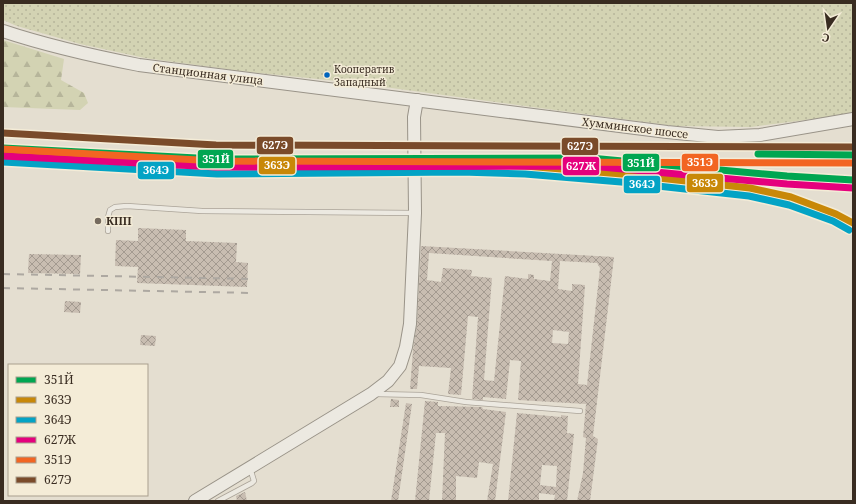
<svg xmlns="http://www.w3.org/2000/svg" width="856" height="504" font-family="'Noto Serif',serif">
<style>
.grass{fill:url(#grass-dots)}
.forest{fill:url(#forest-firs)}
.building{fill:url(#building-cross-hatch);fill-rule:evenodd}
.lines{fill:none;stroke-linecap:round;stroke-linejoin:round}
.lane-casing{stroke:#aaa398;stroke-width:6}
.secondary-casing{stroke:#999388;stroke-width:14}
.lane{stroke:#ece9e1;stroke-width:4.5}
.secondary{stroke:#ece9e1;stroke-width:12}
.rail{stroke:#ada8a1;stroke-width:2;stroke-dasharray:7 7;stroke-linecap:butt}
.rail-1-casing{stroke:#f4ecd7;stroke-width:10}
.rail-2-casing{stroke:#f4ecd7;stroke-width:10}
.rail-3-casing{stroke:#f4ecd7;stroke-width:10}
.rail-4-casing{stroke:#f4ecd7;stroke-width:10}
.rail-5-casing{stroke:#f4ecd7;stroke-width:10}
.rail-6-casing{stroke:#f4ecd7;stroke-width:10}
.rail-1{stroke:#00a651;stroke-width:7}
.rail-2{stroke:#c88808;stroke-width:7}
.rail-3{stroke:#03a3c5;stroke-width:7}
.rail-4{stroke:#e5007d;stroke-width:7}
.rail-5{stroke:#f26522;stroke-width:7}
.rail-6{stroke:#7a4b2a;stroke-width:7}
.bus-dot{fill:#0065bd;stroke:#f4ecd7;stroke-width:1.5}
.poi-dot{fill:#756a5e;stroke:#f4ecd7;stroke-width:1.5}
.labels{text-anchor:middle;stroke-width:3;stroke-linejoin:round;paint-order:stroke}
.bus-label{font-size:10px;fill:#392c21;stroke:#f4ecd7;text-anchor:start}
.street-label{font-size:11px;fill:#392c21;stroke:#f4ecd7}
.poi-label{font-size:11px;font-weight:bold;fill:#392c21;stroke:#f4ecd7;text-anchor:start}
.line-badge{stroke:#f4ecd7;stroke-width:1.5}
.badge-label{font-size:11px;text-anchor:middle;font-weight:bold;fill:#fff}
</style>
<defs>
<pattern id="grass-dots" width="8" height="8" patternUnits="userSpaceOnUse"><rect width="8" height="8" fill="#d3d3b3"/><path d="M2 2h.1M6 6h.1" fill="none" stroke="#b6b59a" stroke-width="1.8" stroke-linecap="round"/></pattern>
<pattern id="forest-firs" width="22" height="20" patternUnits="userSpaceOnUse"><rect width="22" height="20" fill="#d3d3b3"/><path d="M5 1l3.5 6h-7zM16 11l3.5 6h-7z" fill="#b6b59a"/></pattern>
<pattern id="building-cross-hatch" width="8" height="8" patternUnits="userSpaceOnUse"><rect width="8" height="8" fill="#c8bdb1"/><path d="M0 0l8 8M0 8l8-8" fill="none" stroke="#a39a90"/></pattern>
</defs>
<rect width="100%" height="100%" fill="#e4ded0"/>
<polygon class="grass" points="3,3 853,3 853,114 751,127 674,126 347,82 240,71 145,58 80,44 17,26 3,20"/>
<polygon class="forest" points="3,40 64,59 61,80 84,93 88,103 80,110 3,107"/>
<g class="building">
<polygon points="138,228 186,230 186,241 237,243 236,262 248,263 247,287 137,283 138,267 115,266 116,240 138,241"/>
<path d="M421 246 614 257 593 436 598 439 590 501H577L583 473 586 438 583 437 586 404 518 400 521 361 510 360 506 399 483 397V400L472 399 478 317 468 316 461 395 448 394 451 368 419 366 417 389H410L413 350 417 324ZM429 253 552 261 550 281 534 279V275L528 274V279L505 276 494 381 484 380 492 278 471 276 472 270 443 268 441 282 427 280ZM560 261 597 263 600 268 587 385 578 384 585 285 572 284V291L558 289ZM553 330 569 332 568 344 552 343Z"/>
<polygon points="29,254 81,255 80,274 28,273"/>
<polygon points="65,301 81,302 80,313 64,312"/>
<polygon points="141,335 156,336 155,346 140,345"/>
<polygon points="391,399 399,400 399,407 390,407"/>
<polygon points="425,401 438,402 438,406 482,407 483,409 506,412 495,501 487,501 493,464 479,462 477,478 456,476 456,501 442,501 445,433 436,433 429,501 415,501"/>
<polygon points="406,403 412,404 398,501 391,501"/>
<path d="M517 413 561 417V415L568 416 567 433 574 434 567 501H554L555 495 539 493V501H508ZM542 465 557 466 556 487 540 485Z"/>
<polygon points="245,492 247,501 237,501 236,496"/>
</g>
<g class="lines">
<defs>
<g id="lane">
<polyline points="108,231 108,217 110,210 115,207 127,206 202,211 415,213"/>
<polyline points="375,394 421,395 466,402 580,411"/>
<polyline points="218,501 252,483 254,481 250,468"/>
</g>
<g id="secondary">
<path d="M3 31C48 46 93 56 139 65L667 132 718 137 760 135 853 119"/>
<polyline points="195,501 371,394 388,381 400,366 406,347 410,324 415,213 414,117 417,100"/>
</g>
</defs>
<use href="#lane" class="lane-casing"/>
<use href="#secondary" class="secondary-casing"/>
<use href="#lane" class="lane"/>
<use href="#secondary" class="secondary"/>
<g class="rail">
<polyline points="3,274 254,279"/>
<polyline points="3,288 253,293"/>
</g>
<defs>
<g id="rail-1">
<polyline points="3,148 216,159 590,158 787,176 853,180"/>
<polyline points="758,154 853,155"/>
</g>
<polyline id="rail-2" points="3,154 217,166 461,164 525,166 622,174 750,188 791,197 836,214 853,223"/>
<polyline id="rail-3" points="3,162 217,174 461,172 525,174 621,182 749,196 789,205 833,221 849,230"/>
<polyline id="rail-4" points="3,156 216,167 590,166 787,184 853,188"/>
<polyline id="rail-5" points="3,149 216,161 853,163"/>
<polyline id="rail-6" points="3,133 216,145 853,147"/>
</defs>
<use href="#rail-1" class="rail-1-casing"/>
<use href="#rail-2" class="rail-2-casing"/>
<use href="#rail-3" class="rail-3-casing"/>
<use href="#rail-4" class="rail-4-casing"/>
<use href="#rail-5" class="rail-5-casing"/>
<use href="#rail-6" class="rail-6-casing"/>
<use href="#rail-1" class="rail-1"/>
<use href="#rail-2" class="rail-2"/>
<use href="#rail-3" class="rail-3"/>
<use href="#rail-4" class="rail-4"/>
<use href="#rail-5" class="rail-5"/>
<use href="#rail-6" class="rail-6"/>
</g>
<circle class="bus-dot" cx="327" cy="75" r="3.5"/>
<circle class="poi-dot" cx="98" cy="221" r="4"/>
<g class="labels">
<g class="bus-label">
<text x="334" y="73">Кооператив<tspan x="334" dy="13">Западный</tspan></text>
</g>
<g class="street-label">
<text transform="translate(208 74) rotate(7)" y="4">Станционная улица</text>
<text transform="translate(635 128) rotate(7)" y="4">Хумминское шоссе</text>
</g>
<g class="poi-label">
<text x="106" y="225">КПП</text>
</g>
</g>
<g class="line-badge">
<rect x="256" y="136" width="38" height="19" rx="4" fill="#7a4b2a"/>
<rect x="561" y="137" width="38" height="19" rx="4" fill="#7a4b2a"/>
<rect x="197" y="149" width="37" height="20" rx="4" fill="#00a651"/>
<rect x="681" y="153" width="38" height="19" rx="4" fill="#f26522"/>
<rect x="622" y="153" width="38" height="19" rx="4" fill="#00a651"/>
<rect x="258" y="156" width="38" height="19" rx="4" fill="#c88808"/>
<rect x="562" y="156" width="38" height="20" rx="4" fill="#e5007d"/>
<rect x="137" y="161" width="38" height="19" rx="4" fill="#03a3c5"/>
<rect x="686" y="173" width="38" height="20" rx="4" fill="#c88808"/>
<rect x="623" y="175" width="38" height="19" rx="4" fill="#03a3c5"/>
</g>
<g class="badge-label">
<text x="275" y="149">627Э</text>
<text x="580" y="150">627Э</text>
<text x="216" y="163">351Й</text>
<text x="700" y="166">351Э</text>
<text x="641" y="167">351Й</text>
<text x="277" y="169">363Э</text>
<text x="581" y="170">627Ж</text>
<text x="156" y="174">364Э</text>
<text x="705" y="187">363Э</text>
<text x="642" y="188">364Э</text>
</g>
<rect width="856" height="504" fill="none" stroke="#392c21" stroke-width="8"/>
<rect x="8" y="364" width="140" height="132" fill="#f4ecd7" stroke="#a99f8e"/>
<rect x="16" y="377" width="20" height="6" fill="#00a651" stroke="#a99f8e"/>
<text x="44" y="384" font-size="12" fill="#392c21">351Й</text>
<rect x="16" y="397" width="20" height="6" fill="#c88808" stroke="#a99f8e"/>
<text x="44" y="404" font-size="12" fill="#392c21">363Э</text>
<rect x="16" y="417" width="20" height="6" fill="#03a3c5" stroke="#a99f8e"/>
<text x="44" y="424" font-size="12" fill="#392c21">364Э</text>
<rect x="16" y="437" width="20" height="6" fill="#e5007d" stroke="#a99f8e"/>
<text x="44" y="444" font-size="12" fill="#392c21">627Ж</text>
<rect x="16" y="457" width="20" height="6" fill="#f26522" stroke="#a99f8e"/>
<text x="44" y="464" font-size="12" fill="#392c21">351Э</text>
<rect x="16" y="477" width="20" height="6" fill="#7a4b2a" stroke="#a99f8e"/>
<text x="44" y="484" font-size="12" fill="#392c21">627Э</text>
<g transform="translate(828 28) rotate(193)" stroke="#f4ecd7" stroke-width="3" paint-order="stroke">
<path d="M0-3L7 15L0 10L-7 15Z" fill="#392c21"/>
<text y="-6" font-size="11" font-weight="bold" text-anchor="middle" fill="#392c21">С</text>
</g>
</svg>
